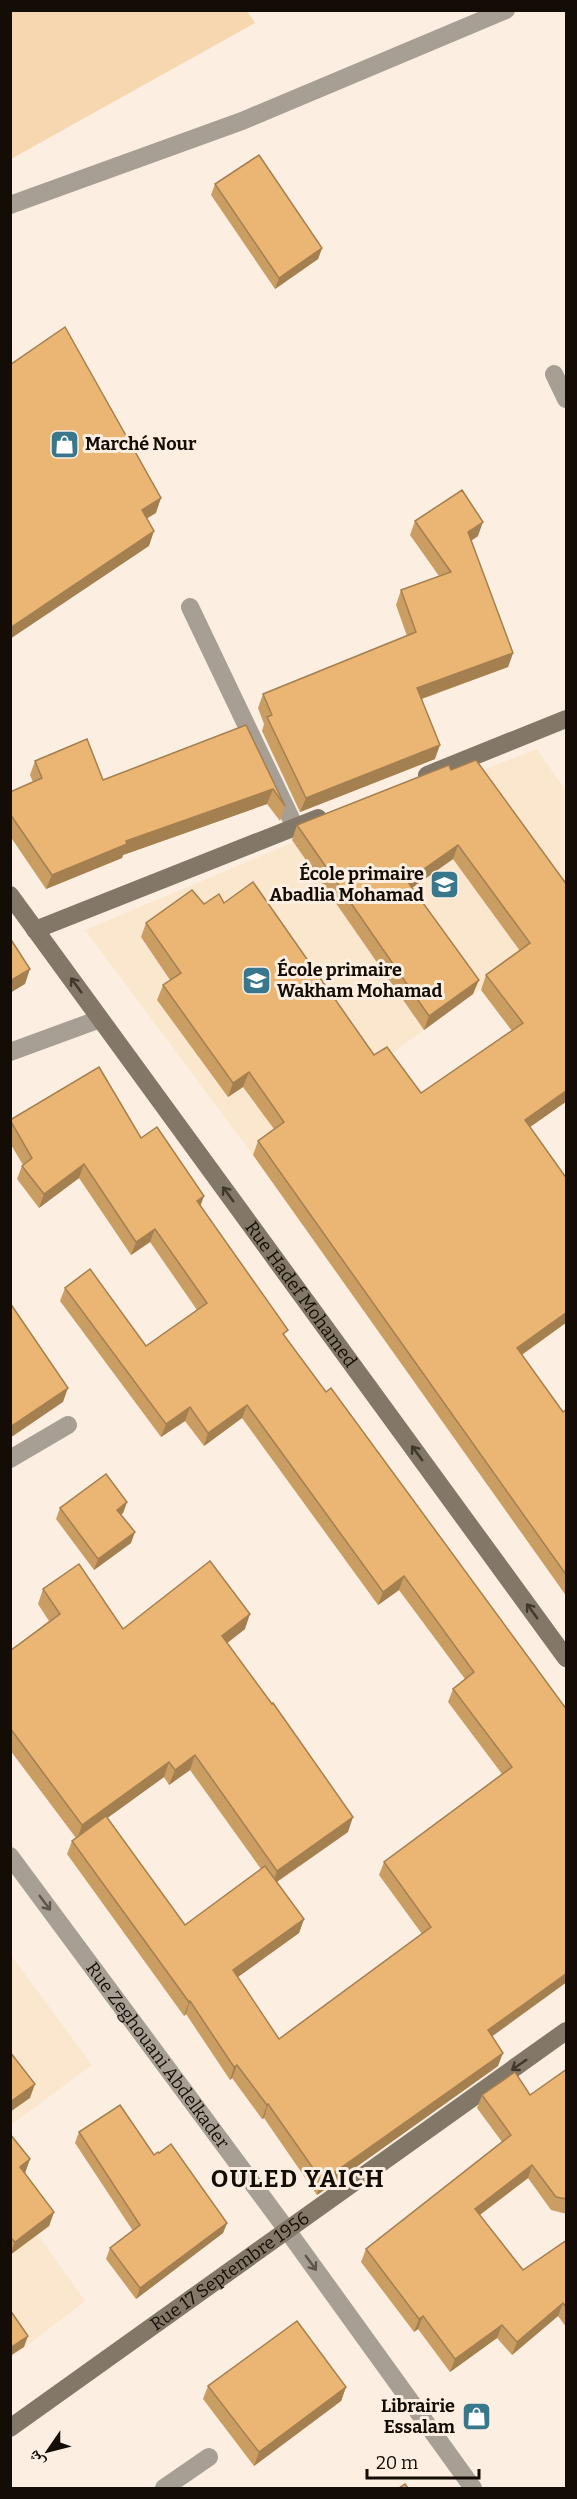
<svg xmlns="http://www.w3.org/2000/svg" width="577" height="2499" font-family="Bitter,'Noto Naskh Arabic',serif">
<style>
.built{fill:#fbe7ce}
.green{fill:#f7d7af}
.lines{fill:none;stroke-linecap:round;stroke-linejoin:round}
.lane{stroke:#a79f94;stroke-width:18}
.street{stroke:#a79f94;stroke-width:18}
.secondary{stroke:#837768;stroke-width:18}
.wall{fill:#ca9d63;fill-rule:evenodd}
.shaded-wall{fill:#a47f50}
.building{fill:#ebb673;stroke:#a47f50;stroke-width:1.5}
.oneway{stroke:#40372d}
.oneway2{stroke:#5e564c}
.labels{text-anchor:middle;stroke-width:6;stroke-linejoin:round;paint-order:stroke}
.poi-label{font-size:18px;font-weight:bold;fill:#140d05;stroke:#fcefe1;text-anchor:start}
.street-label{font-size:18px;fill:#140d05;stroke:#fcefe1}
.district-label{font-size:24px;font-weight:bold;letter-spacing:1.5px;fill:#140d05;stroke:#fcefe1}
</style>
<rect width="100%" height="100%" fill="#fcefe1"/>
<g class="built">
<polygon points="537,749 566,791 566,926 253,1155 85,930 294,842"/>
<polygon points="10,1954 92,2065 11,2125 10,2125"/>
<polygon points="10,2195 85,2301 11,2358 10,2358"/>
</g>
<polygon class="green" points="11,10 247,11 255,23 11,159"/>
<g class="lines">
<g class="lane">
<polyline points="554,374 566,399"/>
<polyline points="190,607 295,827"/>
<polyline points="10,1459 68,1425"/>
</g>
<g class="street">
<polyline points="10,205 242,121 506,10"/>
<polyline points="10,1052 100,1019"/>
<path id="s1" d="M10 1856 287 2230 473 2488"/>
<polyline points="164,2488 209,2457"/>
</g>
<g class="secondary">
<polyline points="427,775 566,719"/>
<path id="s2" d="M10 895 566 1658"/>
<polyline points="35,930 318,818"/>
<path id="s3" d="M10 2428 566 2031"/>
</g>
</g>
<g class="wall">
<polygon points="215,184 322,248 318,259 275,289 211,195"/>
<polygon points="415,521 478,536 471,541 513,653 508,667 422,699 435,759 300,812 262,731 264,724 258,708 263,694 407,636 396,605 401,590 439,576 410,535"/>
<polygon points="246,725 285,806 280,821 267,804 123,855 122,858 46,889 10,836 10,792 33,782 30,775 35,761 103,780"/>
<polygon points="451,770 567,885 567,1101 530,1127 567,1179 567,1322 522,1355 563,1412 567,1409 567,1597 253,1155 258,1141 274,1129 243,1087 228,1097 157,1000 163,985 170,980 141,937 146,923 204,904 224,903 374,1055 421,1093 512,1031 481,990 486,975 520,951 453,859 412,888 473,994 424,1030 292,840 297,825"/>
<path d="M10 1120 141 1138 200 1206 286 1337 326 1392 567 1710 492 2037 498 2066 317 2195 264 2118 262 2119 232 2078 230 2080 186 2014 184 2016 67 1854 72 1841 76 1838 10 1750V1651L49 1621 38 1604 43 1589 123 1629H245L227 1643 348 1832 277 1882 304 1919 299 1933 238 1977 279 2039 422 1934 379 1875 384 1862 502 1774 448 1702 453 1689 465 1679 399 1590 378 1605 242 1418 204 1446 185 1421 161 1437 60 1301 65 1288 146 1346 197 1310 150 1242 131 1255 79 1178 39 1208 17 1179 22 1166 23 1165 10 1143ZM190 1770 261 1869 185 1925 107 1818 164 1777 169 1785Z"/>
<polygon points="127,1502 123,1513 121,1515 131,1543 94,1570 56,1519 60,1508"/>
<polygon points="567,2069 567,2214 551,2210 528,2178 480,2215 523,2270 567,2240 567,2328 558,2316 512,2355 497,2338 450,2372 418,2329 414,2332 361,2262 366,2249 502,2142 477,2108 482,2095 530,2095"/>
<polygon points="79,2132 154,2155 227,2223 223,2233 136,2299 106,2259 110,2248 133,2231 75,2143"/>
<polygon points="10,2134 30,2159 25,2173 54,2212 49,2226 10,2255"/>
<polygon points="208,2386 346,2387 341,2401 254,2466 203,2399"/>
</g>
<g class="shaded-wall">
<polygon points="322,248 318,259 275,289 279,278"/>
<polygon points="161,498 156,513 136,525 142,510"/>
<polygon points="483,522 478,536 463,546 468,532"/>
<polygon points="154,531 149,546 10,639 10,628"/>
<polygon points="513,653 508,667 412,702 417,688"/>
<polygon points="440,745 435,759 300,812 306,798"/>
<polygon points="273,789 267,804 123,855 122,858 46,889 52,875 126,841"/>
<polygon points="458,845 453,859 402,895 407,881"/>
<polygon points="30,969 25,984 10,993 10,981"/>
<polygon points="479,980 473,994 424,1030 429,1016"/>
<polygon points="249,1072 243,1087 228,1097 233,1083"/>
<polygon points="567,1090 567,1101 520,1134 525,1120"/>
<polygon points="84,1164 79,1178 39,1208 44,1194"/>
<polygon points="204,1196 199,1210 197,1201"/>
<polygon points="155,1229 150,1242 131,1255 136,1242"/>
<polygon points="567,1312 567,1322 511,1362 517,1348"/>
<polygon points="68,1388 63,1402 10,1438 10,1427"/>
<polygon points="247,1405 242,1418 204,1446 208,1433"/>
<polygon points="190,1407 185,1421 161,1437 166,1424"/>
<polygon points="127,1502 123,1513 113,1520 117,1510"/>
<polygon points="135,1532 131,1543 94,1570 98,1559"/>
<polygon points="404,1576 399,1590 378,1605 383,1592"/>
<polygon points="250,1614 245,1629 217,1651 222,1636"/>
<polygon points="195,1755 190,1770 169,1785 175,1770"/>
<polygon points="169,1762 164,1777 77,1840 82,1825"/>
<polygon points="353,1817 348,1832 272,1885 277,1871"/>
<polygon points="304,1919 299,1933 228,1984 233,1970"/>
<polygon points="567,1973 567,1982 483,2043 488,2030"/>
<polygon points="190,2001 186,2014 184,2016 189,2002"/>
<polygon points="503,2053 498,2066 317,2195 322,2181"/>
<polygon points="237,2065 232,2078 230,2080 234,2067"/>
<polygon points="35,2084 30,2098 10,2112 10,2102"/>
<polygon points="268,2104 264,2118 262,2119 267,2105"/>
<polygon points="30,2159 25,2173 20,2167"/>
<polygon points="532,2165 528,2178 470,2222 475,2209"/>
<polygon points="54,2212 49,2226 10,2255 15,2242"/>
<polygon points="227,2223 223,2233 136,2299 140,2288"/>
<polygon points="563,2303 558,2316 512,2355 517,2342"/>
<polygon points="423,2316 418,2329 414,2332 419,2319"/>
<polygon points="502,2325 497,2338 450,2372 455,2359"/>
<polygon points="28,2336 24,2347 10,2356 10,2348"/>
<polygon points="346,2387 341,2401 254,2466 259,2452"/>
</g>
<g class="building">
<polygon points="259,155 322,248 279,278 215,184"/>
<polygon points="65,327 161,498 142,510 154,531 10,628 10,365"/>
<polygon points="462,490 483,522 468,532 513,653 417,688 440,745 306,798 267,717 272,715 263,694 416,632 401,590 451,572 415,521"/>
<polygon points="246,725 285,806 273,789 126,841 127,844 52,875 10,814 10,792 42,778 35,761 87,739 103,780"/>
<polygon points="476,760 567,885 567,1090 525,1120 567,1179 567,1312 517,1348 563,1412 567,1409 567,1576 258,1141 284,1122 249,1072 233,1083 163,985 181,973 146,923 192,890 204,904 219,894 224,903 253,882 374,1055 387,1047 421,1093 523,1023 486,975 530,943 458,845 407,881 479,980 429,1016 297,825 449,765 451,770"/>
<polygon points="10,938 30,969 10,981"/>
<polygon points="99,1067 141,1138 157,1127 204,1196 197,1201 288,1330 283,1334 326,1392 331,1388 567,1710 567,1973 488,2030 503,2053 322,2181 268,2104 267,2105 237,2065 234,2067 190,2001 189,2002 72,1841 106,1816 185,1925 265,1866 304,1919 233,1970 279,2039 431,1927 384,1862 512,1767 453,1689 474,1672 404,1576 383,1592 247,1405 208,1433 190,1407 166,1424 65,1288 90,1269 146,1346 207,1303 155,1229 136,1242 84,1164 44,1194 22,1166 32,1158 10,1120"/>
<polygon points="10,1303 68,1388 10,1427"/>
<polygon points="106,1474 127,1502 117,1510 135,1532 98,1559 60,1508"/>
<polygon points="210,1561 250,1614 222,1636 272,1704 273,1703 353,1817 277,1871 195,1755 175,1770 169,1762 82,1825 10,1728 10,1651 60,1614 43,1589 79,1564 123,1629"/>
<polygon points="10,2052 35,2084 10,2102"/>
<polygon points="567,2069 567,2199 556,2197 532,2165 475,2209 523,2270 567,2240 567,2308 563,2303 517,2342 502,2325 455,2359 423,2316 419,2319 366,2249 511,2135 482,2095 515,2072 530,2095"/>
<polygon points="120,2105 154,2155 158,2152 159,2153 171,2144 227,2223 140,2288 110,2248 140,2225 79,2132"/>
<polygon points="10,2134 30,2159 20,2167 54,2212 15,2242 10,2237"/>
<polygon points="10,2310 28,2336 10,2348"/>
<polygon points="297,2321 346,2387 259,2452 208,2386"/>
<polygon points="405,2484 408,2488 399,2488"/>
</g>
<defs><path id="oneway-shaft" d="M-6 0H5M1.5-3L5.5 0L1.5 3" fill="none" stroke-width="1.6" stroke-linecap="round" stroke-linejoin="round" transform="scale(1.5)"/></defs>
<g class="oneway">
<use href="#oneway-shaft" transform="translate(76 985) rotate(-126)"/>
<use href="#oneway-shaft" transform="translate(228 1194) rotate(-126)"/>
<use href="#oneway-shaft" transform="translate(417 1453) rotate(-126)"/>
<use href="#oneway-shaft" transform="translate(532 1611) rotate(-126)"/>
<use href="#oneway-shaft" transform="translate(519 2065) rotate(145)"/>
</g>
<g class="oneway2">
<use href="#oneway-shaft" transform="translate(45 1903) rotate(53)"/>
<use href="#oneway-shaft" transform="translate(311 2263) rotate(54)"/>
</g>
<defs>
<symbol id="shop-square" viewBox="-11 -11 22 22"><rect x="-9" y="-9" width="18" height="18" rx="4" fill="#38778c" stroke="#fcefe1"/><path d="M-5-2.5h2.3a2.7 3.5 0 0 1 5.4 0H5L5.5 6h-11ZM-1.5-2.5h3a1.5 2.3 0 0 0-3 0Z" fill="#fff"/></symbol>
<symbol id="school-square" viewBox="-11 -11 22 22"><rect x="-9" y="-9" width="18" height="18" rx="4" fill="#38778c" stroke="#fcefe1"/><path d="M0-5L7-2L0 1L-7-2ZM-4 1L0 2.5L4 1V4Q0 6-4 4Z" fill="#fff"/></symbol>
</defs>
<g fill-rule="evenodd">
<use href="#shop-square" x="48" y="428" width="33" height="33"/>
<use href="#school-square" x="428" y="868" width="33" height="33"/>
<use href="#school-square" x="240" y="964" width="33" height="33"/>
<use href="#shop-square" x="460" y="2400" width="33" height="33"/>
</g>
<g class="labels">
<g class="poi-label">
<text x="85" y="450">Marché Nour</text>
<text x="424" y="880" text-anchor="end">École primaire<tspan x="424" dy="21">Abadlia Mohamad</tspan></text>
<text x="277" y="976">École primaire<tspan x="277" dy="21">Wakham Mohamad</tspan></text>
<text x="455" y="2412" text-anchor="end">Librairie<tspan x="455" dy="21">Essalam</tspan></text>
</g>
<g class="street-label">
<text dy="6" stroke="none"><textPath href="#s2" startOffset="494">Rue Hadef Mohamed</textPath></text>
<text dy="6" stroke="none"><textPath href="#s1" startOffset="248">Rue Zeghouani Abdelkader</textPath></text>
<text dy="6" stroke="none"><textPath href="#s3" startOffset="270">Rue 17 Septembre 1956</textPath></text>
</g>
<g class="district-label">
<text x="298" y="2187">OULED YAICH</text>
</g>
</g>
<rect width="577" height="2499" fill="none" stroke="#140d05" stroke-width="24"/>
<g transform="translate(48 2451) rotate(235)" stroke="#fcefe1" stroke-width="4.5" paint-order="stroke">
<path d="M0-4.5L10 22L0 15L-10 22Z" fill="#140d05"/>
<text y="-9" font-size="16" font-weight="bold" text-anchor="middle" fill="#140d05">ش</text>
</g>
<path d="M367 2469v9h112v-9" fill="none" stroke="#140d05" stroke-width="3"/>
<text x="376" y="2469" font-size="18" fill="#140d05" stroke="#fcefe1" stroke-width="4.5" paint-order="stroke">20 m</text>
</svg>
